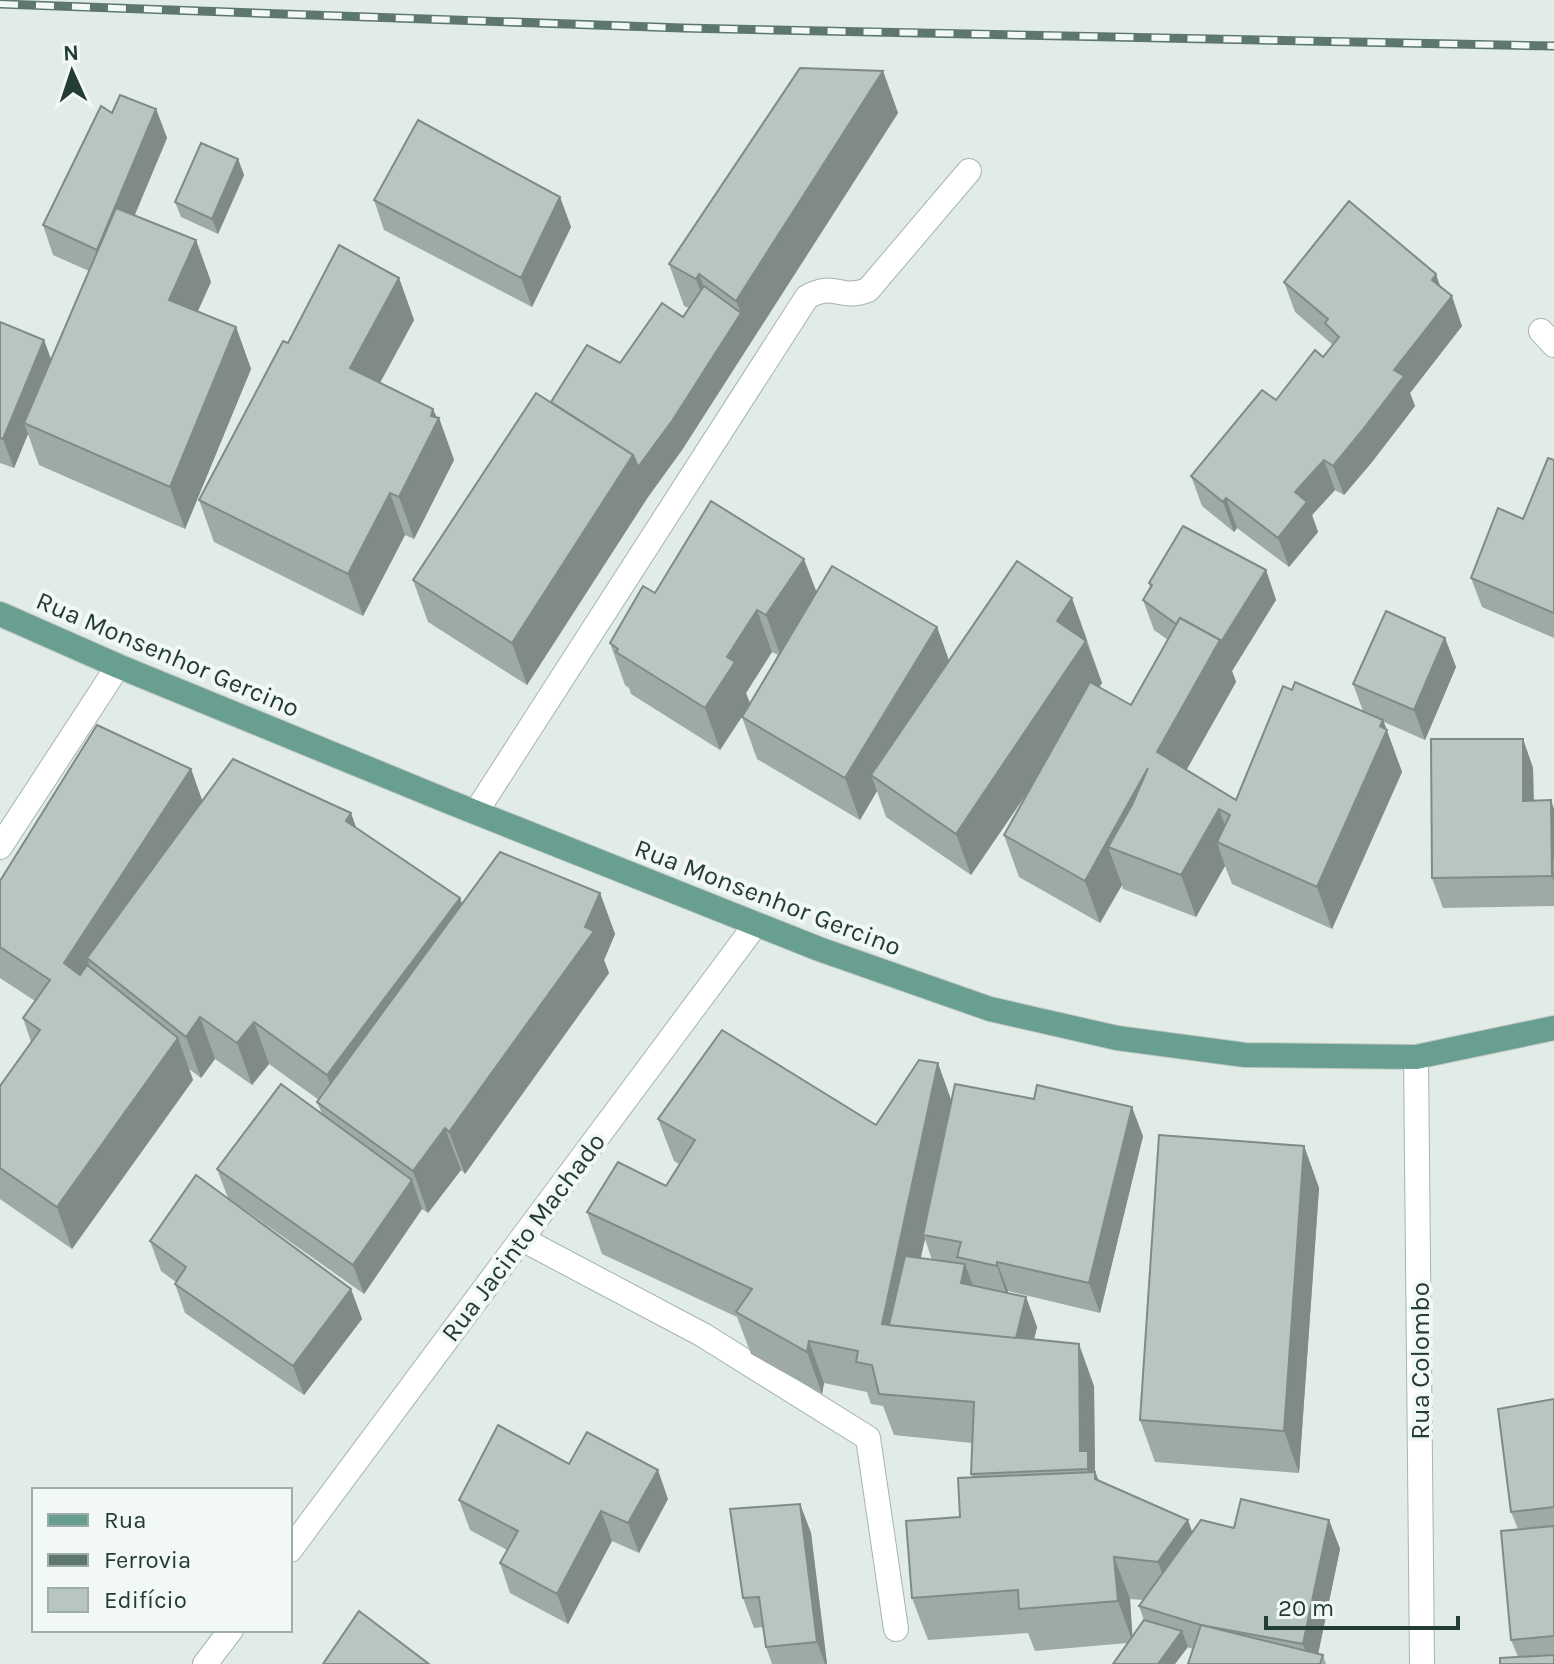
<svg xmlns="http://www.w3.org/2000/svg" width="1554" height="1664" font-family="Karla,sans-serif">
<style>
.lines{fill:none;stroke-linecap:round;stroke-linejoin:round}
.lane-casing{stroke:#a5b4ae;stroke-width:26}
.street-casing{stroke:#a5b4ae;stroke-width:26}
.secondary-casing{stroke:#a1b7af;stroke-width:26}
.primary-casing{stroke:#c1c8c6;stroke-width:26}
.lane{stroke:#fff;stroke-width:24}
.street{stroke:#fff;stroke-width:24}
.secondary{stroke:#fff;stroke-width:24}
.primary{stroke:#699f91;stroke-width:24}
.rail-casing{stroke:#5d7770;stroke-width:9}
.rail{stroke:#f2f8f5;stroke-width:6;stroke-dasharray:18;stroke-linecap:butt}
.wall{fill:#9daaa5;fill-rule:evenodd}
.shaded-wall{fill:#808b86}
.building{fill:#b7c6c0;stroke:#808b86;stroke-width:2}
.labels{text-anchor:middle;stroke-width:8;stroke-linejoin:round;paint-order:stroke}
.street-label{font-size:26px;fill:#233c35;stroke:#f2f8f5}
</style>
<rect width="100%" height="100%" fill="#e2ece7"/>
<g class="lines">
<defs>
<g id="lane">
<path d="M476 812 807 297C836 281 839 301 868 290L969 171"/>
<polyline points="0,847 118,666"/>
</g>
<g id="street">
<polyline points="1541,331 1554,345"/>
<polyline points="522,1239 703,1335 868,1438 896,1629"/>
<polyline points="290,1550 756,924"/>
<polyline points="205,1664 231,1630"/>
</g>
<polyline id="secondary" points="1416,1057 1422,1664"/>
<polyline id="primary" points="0,614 118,666 447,801 819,949 990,1009 1117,1038 1245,1055 1416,1057 1554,1028"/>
</defs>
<use href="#lane" class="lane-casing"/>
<use href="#street" class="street-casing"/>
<use href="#secondary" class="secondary-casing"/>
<use href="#primary" class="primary-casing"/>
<use href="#lane" class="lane"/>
<use href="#street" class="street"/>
<use href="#secondary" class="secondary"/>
<use href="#primary" class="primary"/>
<defs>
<polyline id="rail" points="0,4 682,28 1554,46"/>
</defs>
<use href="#rail" class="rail-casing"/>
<use href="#rail" class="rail"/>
</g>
<g class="wall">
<polygon points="883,71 898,113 682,450 648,497 527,685 428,622 413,580 551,402 620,363 683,317 689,308 684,306 669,264"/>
<polygon points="156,109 167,138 135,215 196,240 211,282 198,311 236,327 251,369 185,529 39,465 28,434 14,468 0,463 0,322 44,340 51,360 89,271 53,255 43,225 112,113"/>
<polygon points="238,159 244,175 218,234 181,217 175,202"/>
<polygon points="560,197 571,227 532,307 384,230 374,200"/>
<polygon points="399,278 414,320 380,383 439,418 454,460 414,539 405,535 363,616 214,542 199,500 288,343"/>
<polygon points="1284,282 1441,287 1462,326 1410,393 1415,406 1372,462 1344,495 1335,490 1312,515 1318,532 1289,567 1237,528 1234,532 1202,506 1191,476 1323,357 1333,345 1295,312"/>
<polygon points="1554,460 1554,638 1482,607 1471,578 1523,519"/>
<path d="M1266 570 1276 600 1232 671 1236 682 1186 769 1236 800 1292 690 1363 711 1353 684 1445 638 1456 667 1425 740 1384 722 1402 772 1332 929 1232 884 1225 866 1196 917 1123 889 1122 885 1100 923 1019 877 1004 835 1032 786 971 875 886 817 877 791 860 820 757 759 742 717 720 750 631 694 629 688 625 685 610 643 816 591 937 627 949 661 1087 640 1102 683 1099 687 1131 705 1168 640 1154 630 1143 600 1150 588 1149 583ZM772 652 778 655 750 703 746 693Z"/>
<polygon points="1523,739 1533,768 1534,801 1554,809 1554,906 1443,908 1432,878"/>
<polygon points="191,769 202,801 357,828 460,898 462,904 600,893 615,934 604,960 609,973 465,1174 461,1170 428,1213 422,1209 364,1294 228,1198 217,1169 322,1114 317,1102 319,1100 269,1064 252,1085 215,1059 201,1078 189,1069 193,1080 72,1249 0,1199 0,1086 31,1042 23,1018 35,1001 0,978 0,881"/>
<path d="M952 1101 1143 1136 1100 1313 1008 1291V1293L1026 1297 1037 1327 1034 1339 1094 1386 1095 1471 1099 1481 1193 1532 1329 1520 1340 1549 1318 1654 1323 1655 1326 1664H1188L1193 1649 1187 1647 1175 1664H1113L1128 1643 1035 1651 1028 1633 928 1640 912 1598 960 1517 972 1477 971 1474 972 1443 894 1435 883 1406 871 1404 867 1392 824 1383 822 1394 751 1354 737 1317 602 1254 587 1212 666 1186 679 1164 674 1161 658 1119 876 1125ZM925 1239 932 1260 920 1258ZM1130 1599 1143 1600 1139 1606 1144 1620 1132 1637Z"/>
<polygon points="1304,1146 1319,1188 1299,1473 1155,1462 1140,1420"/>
<polygon points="150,1241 351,1289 362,1319 304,1395 185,1313 175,1284 176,1282 161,1271"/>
<polygon points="1554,1399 1554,1664 1518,1657 1511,1640 1518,1529 1511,1512"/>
<polygon points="569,1464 668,1499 639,1553 612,1541 568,1624 510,1593 500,1563 507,1550 470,1530 459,1500"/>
<polygon points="800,1504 811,1533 827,1664 772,1664 766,1647 763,1627 754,1628 743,1598"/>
</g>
<g class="shaded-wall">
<polygon points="883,71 898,113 682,450 648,497 527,685 512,643 633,455 741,313 736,301"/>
<polygon points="156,109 167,138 107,280 97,250"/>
<polygon points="238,159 244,175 218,234 212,219"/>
<polygon points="560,197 571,227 532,307 521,278"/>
<polygon points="196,240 211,282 184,341 169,300"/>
<polygon points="699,274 715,316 711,321 696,279"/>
<polygon points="1436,274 1446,303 1452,296 1462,326 1410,393 1415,406 1372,462 1344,495 1333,466 1394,370 1432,280"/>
<polygon points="399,278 414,320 365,410 350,368"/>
<polygon points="236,327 251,369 185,529 170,487"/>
<polygon points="44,340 55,370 24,423 28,434 14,468 3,439"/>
<polygon points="433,409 438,420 439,418 454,460 414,539 399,497"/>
<polygon points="1324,460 1335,490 1312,515 1318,532 1289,567 1278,538 1295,492"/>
<polygon points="390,493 405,535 363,616 348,574"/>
<polygon points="1226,498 1237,528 1234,532 1223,502"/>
<polygon points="804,559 820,601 781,657 766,615"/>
<polygon points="1266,570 1276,600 1232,671 1236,682 1173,794 1157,752 1220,640"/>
<polygon points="1072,598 1087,640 1086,641 1102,683 971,875 956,834 1057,621"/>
<polygon points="757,610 772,652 746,693 750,704 720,750 705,708 727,657"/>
<polygon points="937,627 952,669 871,775 877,791 860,820 845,778"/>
<polygon points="1445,638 1456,667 1425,740 1414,710"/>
<polygon points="1383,720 1402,772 1332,929 1317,887"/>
<polygon points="1523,739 1533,768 1534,831 1523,801"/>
<polygon points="1148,768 1164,810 1108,847 1122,885 1100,923 1085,881"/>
<polygon points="191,769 206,811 87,958 95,981 79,1005 64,963"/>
<polygon points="1551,800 1554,809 1554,860 1553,860 1554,882 1552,876"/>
<polygon points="1219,809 1234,850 1217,842 1225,866 1196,917 1181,875"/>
<polygon points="351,813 366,855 346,821"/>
<polygon points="600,893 615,934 604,960 609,973 465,1174 449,1132 585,927"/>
<polygon points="460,898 475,940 342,1117 327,1075"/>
<polygon points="200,1017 215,1059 201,1078 186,1037"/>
<polygon points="254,1022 269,1064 252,1085 237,1043"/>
<polygon points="178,1038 193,1080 72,1249 57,1207"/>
<polygon points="938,1063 953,1105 923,1235 925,1239 903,1338 882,1324"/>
<polygon points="1132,1107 1143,1136 1100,1313 1089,1283"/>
<polygon points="445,1128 461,1170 428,1213 413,1171"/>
<polygon points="1304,1146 1319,1188 1299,1473 1284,1431"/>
<polygon points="412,1180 422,1209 364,1294 353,1265"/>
<polygon points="997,1262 1008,1291 1007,1296 997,1266"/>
<polygon points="965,1264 976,1294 961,1283"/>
<polygon points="351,1289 362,1319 304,1395 293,1366"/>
<polygon points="1026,1297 1037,1327 1024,1380 1013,1350"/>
<polygon points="809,1341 824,1383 822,1394 807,1352"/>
<polygon points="1079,1344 1094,1386 1095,1471 1110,1513 1103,1511 1080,1451"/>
<polygon points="658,1470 668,1499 639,1553 628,1523"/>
<polygon points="800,1504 811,1533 827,1664 825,1664 817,1642"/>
<polygon points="601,1511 612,1541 568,1624 557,1594"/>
<polygon points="1188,1520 1203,1562 1173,1604 1158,1562"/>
<polygon points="1329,1520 1340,1549 1316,1664 1310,1664 1303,1644"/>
<polygon points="1114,1557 1130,1599 1133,1643 1118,1601"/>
<polygon points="1182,1631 1188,1647 1175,1664 1158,1664"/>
</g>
<g class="building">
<polygon points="800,68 883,71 736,301 699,274 696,279 669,264"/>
<polygon points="120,95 156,109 97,250 43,225 101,106 112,113"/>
<polygon points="418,120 560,197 521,278 374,200"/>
<polygon points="201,143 238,159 212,219 175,202"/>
<polygon points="1349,201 1436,274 1432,280 1452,296 1394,370 1404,376 1361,432 1333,466 1324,460 1295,492 1307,502 1278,538 1226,498 1223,502 1191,476 1262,390 1276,400 1315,350 1323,357 1339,337 1325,323 1328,319 1284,282"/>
<polygon points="116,208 196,240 169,300 236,327 170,487 24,423"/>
<polygon points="339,245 399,278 350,368 433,409 431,416 439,418 399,497 390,493 348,574 199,500 283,341 288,343"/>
<polygon points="704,286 741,313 672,421 638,467 633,455 551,402 587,345 620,363 662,303 683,317"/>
<polygon points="0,322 44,340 3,439 0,438"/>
<polygon points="536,393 633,455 512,643 413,580"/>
<polygon points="1548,458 1554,460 1554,613 1471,578 1498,508 1523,519"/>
<polygon points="711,501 804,559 766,615 757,610 727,657 735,662 705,708 616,652 618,649 610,643 643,586 655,593"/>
<polygon points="1183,526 1266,570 1221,642 1220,640 1180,618 1176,624 1143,600 1152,585 1149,583"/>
<polygon points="1017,561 1072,598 1057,621 1086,641 956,834 871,775"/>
<polygon points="832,566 937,627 845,778 742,717"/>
<polygon points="1386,611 1445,638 1414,710 1353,684"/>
<polygon points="1180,618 1220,640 1157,752 1236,800 1283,686 1292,690 1295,682 1383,720 1380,726 1387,730 1317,887 1217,842 1230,815 1219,809 1181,875 1108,847 1132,805 1148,768 1085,881 1004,835 1090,682 1131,705"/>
<polygon points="97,725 191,769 64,963 80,975 87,965 178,1038 57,1207 0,1168 0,1086 40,1030 23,1018 50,980 0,947 0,881"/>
<polygon points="1431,739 1523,739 1523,801 1551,800 1552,876 1432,878"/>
<polygon points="233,759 351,813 346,821 460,898 327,1075 254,1022 237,1043 200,1017 186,1037 87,958"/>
<polygon points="500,852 600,893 585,927 594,931 449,1132 445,1128 413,1171 317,1102"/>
<polygon points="722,1030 876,1125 919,1060 938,1063 882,1324 1079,1344 1080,1451 1088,1451 1088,1469 971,1474 974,1402 879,1394 872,1365 856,1362 858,1351 809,1341 807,1352 736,1312 752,1289 587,1212 618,1162 666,1186 695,1140 658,1119"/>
<polygon points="281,1084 412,1180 353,1265 217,1169"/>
<polygon points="955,1084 1034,1099 1037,1085 1132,1107 1089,1283 997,1262 997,1266 957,1257 961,1242 923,1235"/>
<polygon points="1159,1135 1304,1146 1284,1431 1140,1420"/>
<polygon points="196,1175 351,1289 293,1366 175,1284 186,1267 150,1241"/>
<polygon points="905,1256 965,1264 961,1283 1026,1297 1016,1338 889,1325"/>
<polygon points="1554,1399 1554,1507 1511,1512 1498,1409"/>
<polygon points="498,1425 569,1464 587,1432 658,1470 628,1523 601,1511 557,1594 500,1563 518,1531 459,1500"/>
<polygon points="1095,1472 1095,1479 1188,1520 1158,1562 1114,1557 1118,1601 1019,1609 1018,1590 912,1598 906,1521 960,1517 958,1478"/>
<polygon points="1241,1499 1329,1520 1303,1644 1201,1625 1139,1606 1201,1520 1234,1528"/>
<polygon points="800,1504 817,1642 766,1647 759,1597 743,1598 730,1509"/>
<polygon points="1554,1526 1554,1636 1511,1640 1501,1531"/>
<polygon points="359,1611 429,1664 323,1664"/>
<polygon points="1144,1620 1182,1631 1158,1664 1113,1664"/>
<polygon points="1201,1625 1323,1655 1320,1664 1188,1664"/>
<polygon points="1554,1655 1554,1664 1500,1664 1500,1658"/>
</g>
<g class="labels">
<g class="street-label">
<text transform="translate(168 654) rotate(23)" y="9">Rua Monsenhor Gercino</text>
<text transform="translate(768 897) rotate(21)" y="9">Rua Monsenhor Gercino</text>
<text transform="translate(523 1237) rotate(-53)" y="9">Rua Jacinto Machado</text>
<text transform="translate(1420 1361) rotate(-90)" y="9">Rua Colombo</text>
</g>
</g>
<rect x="32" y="1488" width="260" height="144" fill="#f2f8f5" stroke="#9fada8" stroke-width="2"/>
<rect x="48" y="1514" width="40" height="12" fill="#699f91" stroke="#9fada8" stroke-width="2"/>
<text x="104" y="1528" font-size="24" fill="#233c35">Rua</text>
<rect x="48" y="1554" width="40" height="12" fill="#5d7770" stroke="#9fada8" stroke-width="2"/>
<text x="104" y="1568" font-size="24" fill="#233c35">Ferrovia</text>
<rect x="48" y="1588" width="40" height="24" fill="#b7c6c0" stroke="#9fada8" stroke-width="2"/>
<text x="104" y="1608" font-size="24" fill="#233c35">Edifício</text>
<g transform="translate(72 72) rotate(357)" stroke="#f2f8f5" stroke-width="6" paint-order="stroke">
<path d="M0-6L14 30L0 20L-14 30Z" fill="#233c35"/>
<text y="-12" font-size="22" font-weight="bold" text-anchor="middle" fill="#233c35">N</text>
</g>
<path d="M1266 1616v12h192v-12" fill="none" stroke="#233c35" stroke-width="4"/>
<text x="1278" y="1616" font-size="24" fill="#233c35" stroke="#f2f8f5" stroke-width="6" paint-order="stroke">20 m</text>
</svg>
